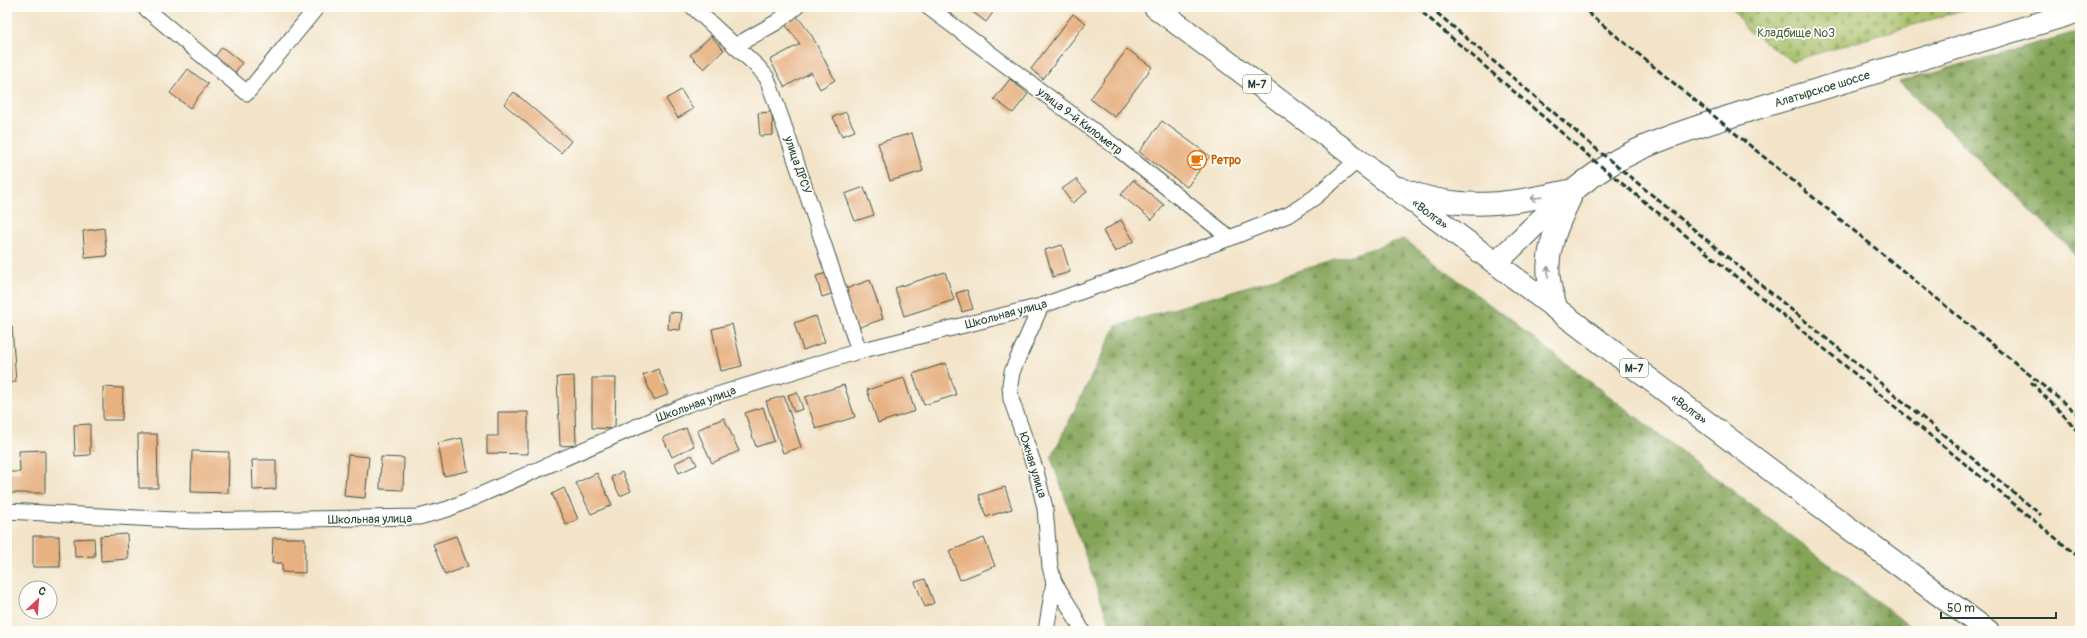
<svg xmlns="http://www.w3.org/2000/svg" width="2087" height="638" font-family="Pangolin,sans-serif">
<style>
.forest{fill:url(#forest-firs);stroke:#527046}
.cemetery{fill:url(#cemetery-stones);stroke:#627d4c}
.building{fill:#e7b181}
.lines{fill:none;stroke-linecap:round;stroke-linejoin:round}
.minor-casing{stroke:#3f564a;stroke-width:17}
.primary-casing{stroke:#3f564a;stroke-width:24}
.trunk-casing{stroke:#3f564a;stroke-width:24}
.minor{stroke:#fff;stroke-width:15}
.primary{stroke:#fff;stroke-width:22}
.trunk{stroke:#fff;stroke-width:22}
.rail{stroke:#1f3d34;stroke-width:3;stroke-dasharray:6 3;stroke-linecap:butt}
.oneway{stroke:#8f9e9a}
.labels{text-anchor:middle;stroke-width:3.5;stroke-linejoin:round;paint-order:stroke}
.shield{fill:#fdfcf7;stroke:#62766e;stroke-width:1}
.shield-label{font-size:11px;font-weight:bold;fill:#1f3d34}
.park-label{font-size:12px;fill:#476342;stroke:#fdfcf7}
.street-label{font-size:12px;fill:#1f3d34;stroke:#fdfcf7}
.food-label{font-size:12px;font-weight:bold;fill:#c56008;stroke:#fdfcf7;text-anchor:start}
</style>
<defs>
<pattern id="forest-firs" width="22" height="20" patternUnits="userSpaceOnUse"><rect width="22" height="20" fill="#84a459"/><path d="M5 1l3.5 6h-7zM16 11l3.5 6h-7z" fill="#6b874a"/></pattern>
<pattern id="cemetery-stones" width="16" height="16" patternUnits="userSpaceOnUse"><rect width="16" height="16" fill="#a5bd63"/><path d="M2 7V4a2 2 0 0 1 4 0v3zM10 15v-3a2 2 0 0 1 4 0v3z" fill="#869b52"/></pattern>
</defs>
<rect width="100%" height="100%" fill="#fdfcf7"/>
<filter id="ink" filterUnits="userSpaceOnUse"><feTurbulence type="fractalNoise" baseFrequency=".025" numOctaves="2"/><feDisplacementMap in="SourceGraphic" scale="8" xChannelSelector="R" yChannelSelector="G"/><feConvolveMatrix kernelMatrix="1 2 1 2 8 2 1 2 1" color-interpolation-filters="sRGB"/></filter>
<filter id="wash" filterUnits="userSpaceOnUse"><feTurbulence type="fractalNoise" baseFrequency=".012" numOctaves="4" result="noise"/><feDisplacementMap in="SourceGraphic" scale="16" xChannelSelector="R" yChannelSelector="G"/><feGaussianBlur stdDeviation="0.9" result="paint"/><feColorMatrix in="noise" values="0 0 0 0 0 0 0 0 0 0 0 0 0 0 0 0 0 1.4 0 .05"/><feComposite in="paint" operator="in"/></filter>
<g filter="url(#wash)">
<rect width="100%" height="100%" fill="#f3e4c9"/>
<g class="forest">
<polygon points="2080,31 2080,259 1899,82"/>
<polygon points="1404,239 1916,631 1112,631 1051,458 1116,326"/>
</g>
<polygon class="cemetery" points="1732,7 1973,7 1792,61 1746,29"/>
<g id="blocks">
<g class="building">
<polygon points="966,7 997,7 986,22"/>
<polygon points="1073,14 1086,23 1043,79 1031,69"/>
<polygon points="797,16 812,36 835,80 820,89 811,72 785,87 770,60 800,44 785,24"/>
<polygon points="711,36 724,50 704,69 690,55"/>
<polygon points="222,47 242,63 234,74 213,59"/>
<polygon points="1127,49 1152,67 1115,117 1090,99"/>
<polygon points="188,69 208,84 190,108 170,93"/>
<polygon points="1010,79 1028,94 1013,113 994,99"/>
<polygon points="681,90 693,109 678,118 666,99"/>
<polygon points="514,92 571,141 561,153 504,104"/>
<polygon points="772,112 773,135 760,136 758,113"/>
<polygon points="846,112 855,131 842,136 833,117"/>
<polygon points="1162,121 1210,156 1187,187 1139,152"/>
<polygon points="912,133 923,171 890,181 878,143"/>
<polygon points="1076,179 1087,192 1072,203 1062,189"/>
<polygon points="1133,180 1164,205 1152,220 1121,195"/>
<polygon points="864,187 874,215 855,221 845,194"/>
<polygon points="1121,220 1134,241 1115,252 1103,231"/>
<polygon points="104,228 107,256 85,258 83,231"/>
<polygon points="1062,245 1070,272 1053,277 1045,250"/>
<polygon points="945,272 954,300 904,316 895,288"/>
<polygon points="827,273 834,293 822,297 816,276"/>
<polygon points="870,280 883,319 857,328 843,290"/>
<polygon points="967,290 973,309 962,312 956,293"/>
<polygon points="669,312 682,313 680,330 668,329"/>
<polygon points="816,316 825,342 803,350 794,323"/>
<polygon points="732,324 742,366 721,371 712,329"/>
<polygon points="12,326 16,382 7,383 7,327"/>
<polygon points="946,363 956,395 924,405 913,374"/>
<polygon points="658,369 669,394 654,400 643,375"/>
<polygon points="574,376 576,445 560,446 557,377"/>
<polygon points="592,378 616,378 615,429 592,428"/>
<polygon points="904,378 915,411 878,423 867,390"/>
<polygon points="844,385 855,417 816,429 805,397"/>
<polygon points="103,387 123,388 122,420 103,420"/>
<polygon points="797,392 803,409 794,412 788,395"/>
<polygon points="784,396 801,447 783,453 766,401"/>
<polygon points="763,407 774,441 756,447 745,413"/>
<polygon points="498,412 528,412 528,454 487,453 487,436 498,436"/>
<polygon points="724,418 739,451 712,463 697,430"/>
<polygon points="90,424 90,455 75,456 74,425"/>
<polygon points="686,428 694,446 672,457 663,438"/>
<polygon points="138,434 157,434 158,488 139,488"/>
<polygon points="462,438 468,471 444,476 438,443"/>
<polygon points="45,450 45,493 7,493 7,472 20,472 19,451"/>
<polygon points="192,451 229,452 228,493 191,492"/>
<polygon points="348,455 369,457 365,498 344,496"/>
<polygon points="692,455 697,465 679,473 675,463"/>
<polygon points="381,457 404,458 403,490 380,489"/>
<polygon points="252,460 276,460 276,489 253,490"/>
<polygon points="622,472 631,491 620,496 611,477"/>
<polygon points="597,473 612,505 591,514 576,483"/>
<polygon points="1005,487 1012,509 986,517 979,495"/>
<polygon points="564,488 578,519 566,525 552,494"/>
<polygon points="127,534 128,559 101,561 100,536"/>
<polygon points="33,536 59,536 60,567 33,567"/>
<polygon points="456,536 468,566 445,575 433,544"/>
<polygon points="94,538 95,556 75,557 74,539"/>
<polygon points="273,538 305,538 305,573 282,572 282,563 272,563"/>
<polygon points="984,538 995,566 960,580 949,551"/>
<polygon points="925,579 934,603 925,607 915,582"/>
</g>
</g>
</g>
<g filter="url(#ink)">
<use href="#blocks" fill-opacity="0" stroke="#3f564a" stroke-width="1"/>
<g class="lines">
<defs>
<g id="minor">
<polyline points="144,7 247,93 317,7"/>
<polyline points="693,7 759,68 767,78 789,140 859,351"/>
<polyline points="928,7 1117,148 1230,238"/>
<polyline points="735,46 777,22 796,7"/>
<polyline points="1041,306 1017,360 1012,372 1010,385 1011,399 1036,471 1045,508 1050,567 1054,582 1046,631"/>
<polyline points="7,511 193,521 419,517 448,509 688,404 859,351 1041,306 1230,238 1290,214 1315,197 1358,160"/>
<polyline points="1054,582 1072,611 1082,631"/>
</g>
<g id="primary">
<path d="M1399 188C1458 213 1513 204 1573 190"/>
<path d="M1496 263C1531 230 1564 193 1606 167 1647 141 1701 126 1747 111L2080 11"/>
<path d="M1557 310C1554 300 1550 290 1549 279 1545 251 1558 223 1570 198"/>
</g>
<polyline id="trunk" points="1155,7 1773,472 1988,631"/>
</defs>
<use href="#minor" class="minor-casing"/>
<use href="#primary" class="primary-casing"/>
<use href="#trunk" class="trunk-casing"/>
<use href="#minor" class="minor"/>
<use href="#primary" class="primary"/>
<use href="#trunk" class="trunk"/>
<g class="rail">
<polyline points="1416,7 1591,158 2080,558"/>
<polyline points="1430,7 1601,153 2041,515"/>
<polyline points="1581,7 2080,416"/>
<polyline points="2031,382 2070,422 2080,435"/>
</g>
</g>
<defs><path id="oneway-shaft" d="M-6 0H5M1.5-3L5.5 0L1.5 3" fill="none" stroke-width="1.6" stroke-linecap="round" stroke-linejoin="round"/></defs>
<g class="oneway">
<use href="#oneway-shaft" transform="translate(1536 198) rotate(171)"/>
<use href="#oneway-shaft" transform="translate(1548 272) rotate(-91)"/>
</g>
</g>
<defs>
<symbol id="cafe-ring" viewBox="-11 -11 22 22"><circle r="9.5" fill="#fdfcf7" stroke="#e8710a" stroke-width="1.5"/><path d="M-5.5-4.5H6V0H3Q3 3.5 0 3.5H-2.5Q-5.5 3.5-5.5 0ZM3-3.2v2h1.7v-2ZM-6 4.5H4V6H-6Z" fill="#e8710a"/></symbol>
</defs>
<g fill-rule="evenodd">
<use href="#cafe-ring" x="1186" y="149" width="22" height="22"/>
</g>
<g class="labels">
<g class="shield">
<rect x="1243" y="75" width="28" height="18" rx="3"/>
<rect x="1620" y="359" width="28" height="18" rx="3"/>
</g>
<g class="shield-label">
<text x="1257" y="88">М-7</text>
<text x="1634" y="372">М-7</text>
</g>
<g class="park-label">
<text x="1796" y="37">Кладбище №3</text>
</g>
<g class="street-label">
<text transform="translate(1822 89) rotate(-17)" y="4">Алатырское шоссе</text>
<text transform="translate(1080 121) rotate(37)" y="4">улица 9-й Километр</text>
<text transform="translate(798 165) rotate(71)" y="4">улица ДРСУ</text>
<text transform="translate(1430 214) rotate(37)" y="4">«Волга»</text>
<text transform="translate(1006 314) rotate(-15)" y="4">Школьная улица</text>
<text transform="translate(696 404) rotate(-20)" y="4">Школьная улица</text>
<text transform="translate(1689 409) rotate(37)" y="4">«Волга»</text>
<text transform="translate(1033 465) rotate(73)" y="4">Южная улица</text>
<text transform="translate(370 519) rotate(-1)" y="4">Школьная улица</text>
</g>
<g class="food-label">
<text x="1211" y="164">Ретро</text>
</g>
</g>
<rect width="2087" height="638" fill="none" stroke="#fdfcf7" stroke-width="24"/>
<g transform="translate(38 600) rotate(26)"><circle r="19" fill="#fdfcf7" stroke="#a4b0a9"/>
<path d="M0-3L7 15L0 10L-7 15Z" fill="#d1495b"/>
<text y="-6" font-size="11" font-weight="bold" text-anchor="middle" fill="#1f3d34">С</text>
</g>
<path d="M1941 612v6h115v-6" fill="none" stroke="#1f3d34" stroke-width="2"/>
<text x="1947" y="612" font-size="12" fill="#1f3d34" stroke="#fdfcf7" stroke-width="3" paint-order="stroke">50 m</text>
</svg>
